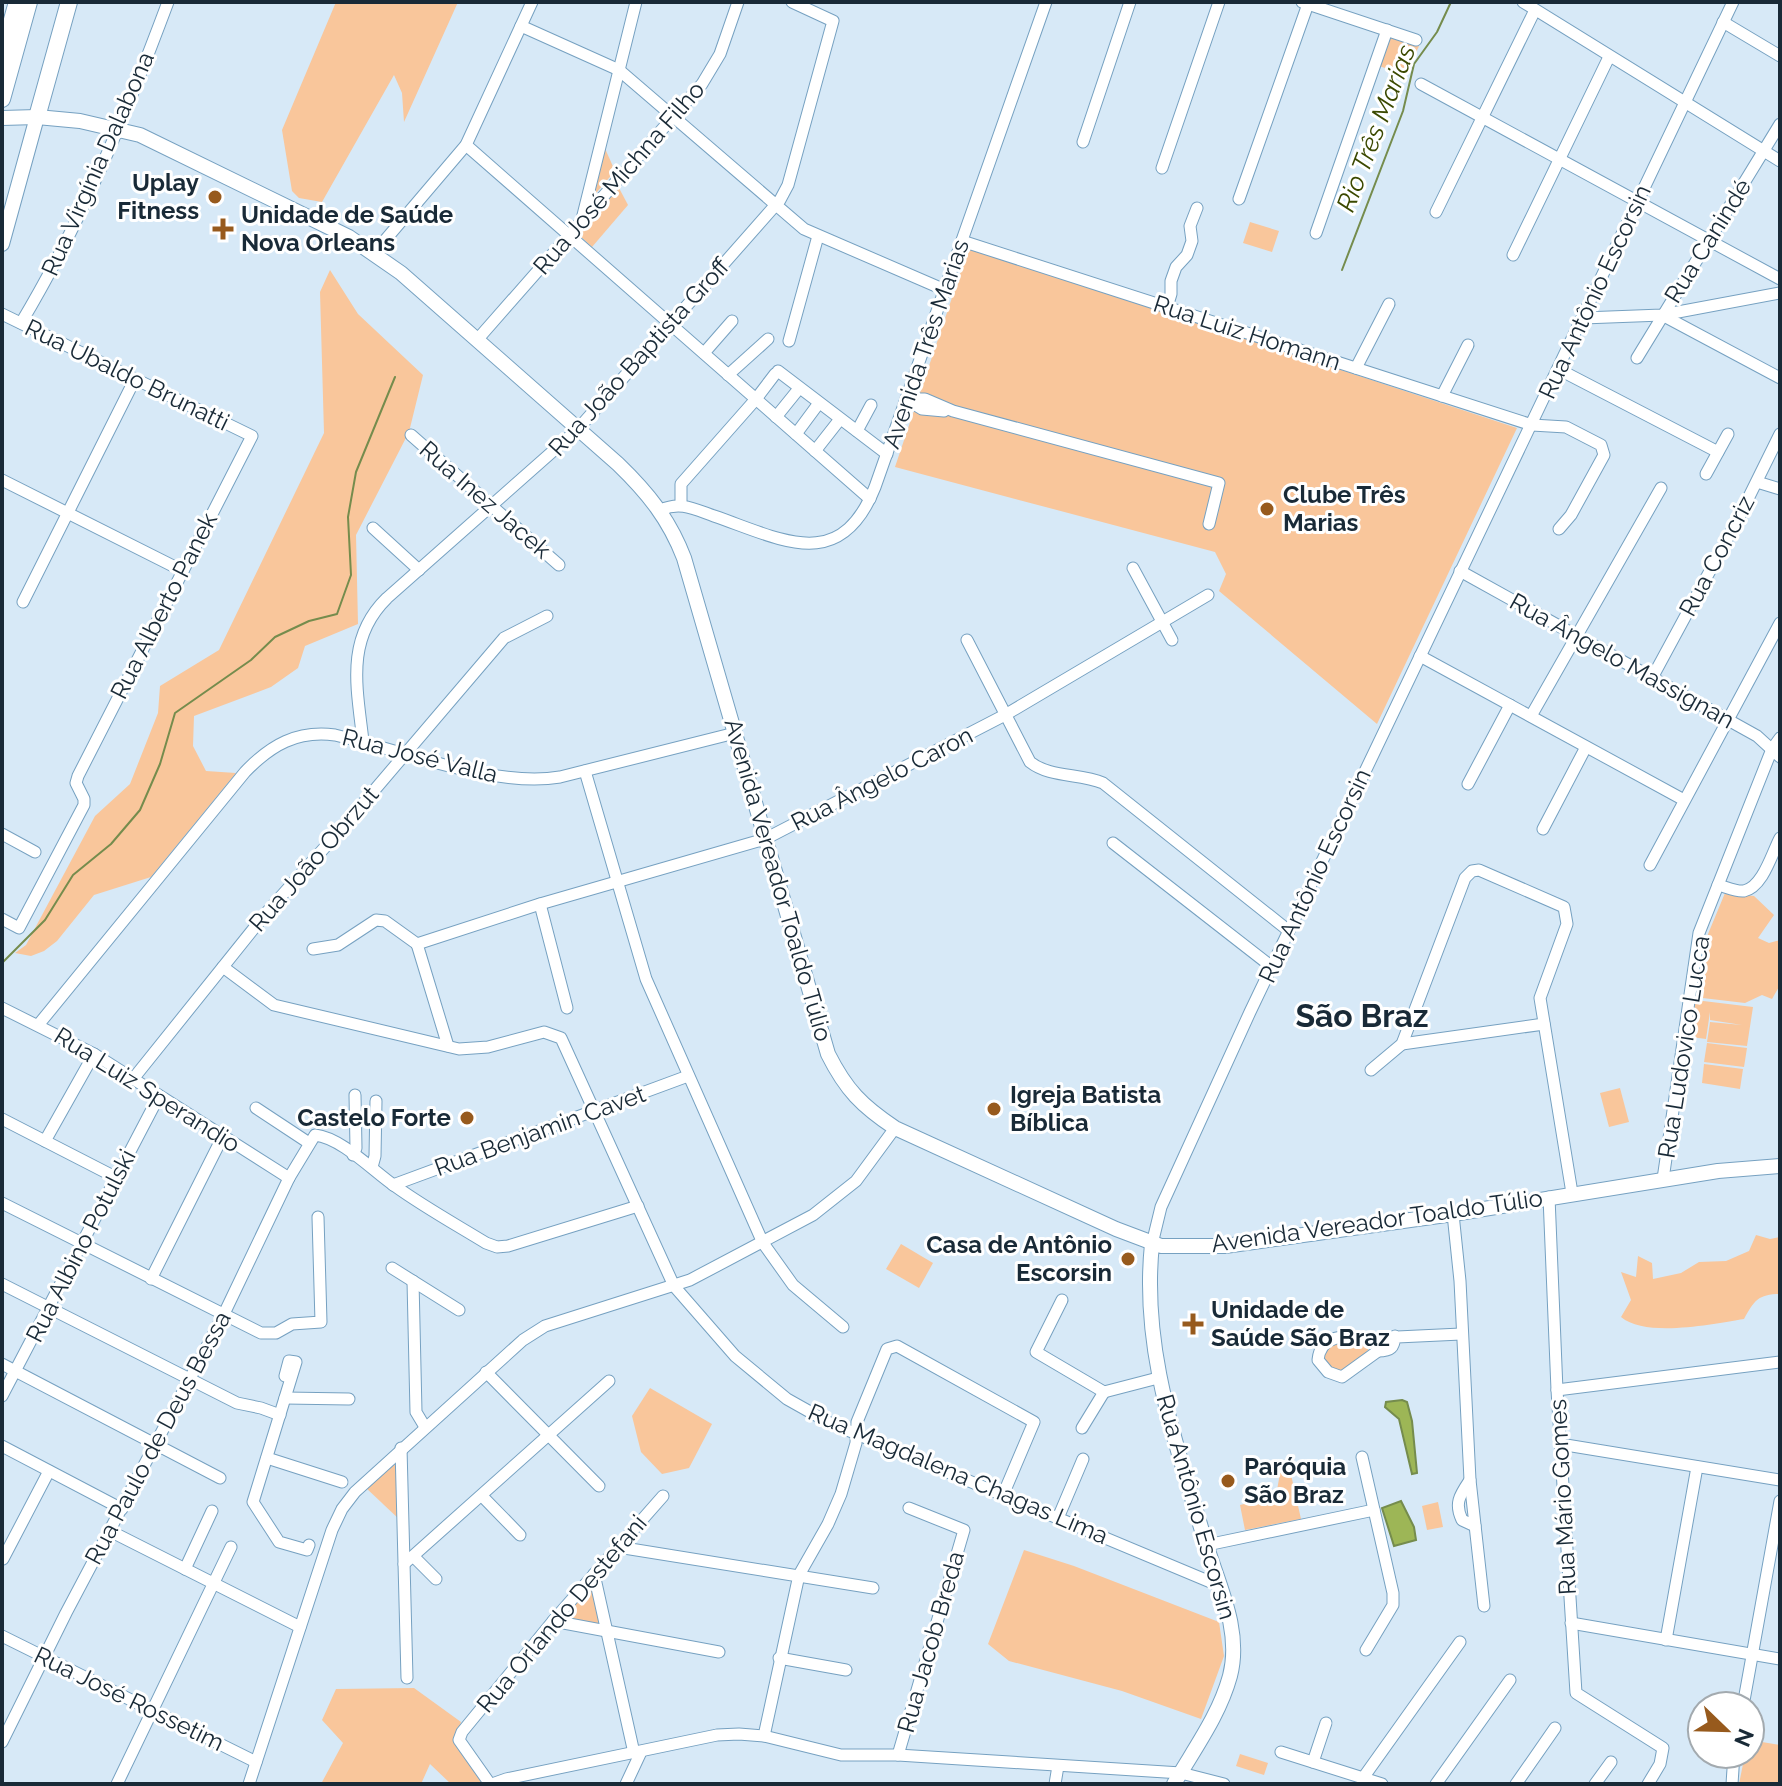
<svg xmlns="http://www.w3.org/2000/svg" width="1782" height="1786" font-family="Raleway,sans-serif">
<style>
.green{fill:#f9c69b}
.water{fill:#9db656;stroke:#758c4d;stroke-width:2}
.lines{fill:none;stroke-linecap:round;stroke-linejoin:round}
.stream{stroke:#758c4d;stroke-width:2}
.minor-casing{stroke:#76a1c1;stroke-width:13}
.major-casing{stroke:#76a1c1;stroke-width:16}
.highway-casing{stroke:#76a1c1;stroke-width:18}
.minor{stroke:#fff;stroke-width:11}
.major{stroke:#fff;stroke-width:14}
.highway{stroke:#fff;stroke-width:16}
.poi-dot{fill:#975a1d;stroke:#fff;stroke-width:3}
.labels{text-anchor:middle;stroke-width:6;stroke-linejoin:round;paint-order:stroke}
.street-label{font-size:24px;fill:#192a37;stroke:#fff}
.poi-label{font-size:24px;font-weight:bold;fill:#192a37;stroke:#fff;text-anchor:start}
.water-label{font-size:26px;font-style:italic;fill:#3b4900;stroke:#fff}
.district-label{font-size:32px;font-weight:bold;fill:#192a37;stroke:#fff}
</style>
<rect width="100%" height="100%" fill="#d7e9f7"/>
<g class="green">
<polygon points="336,2 458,2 404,122 402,93 394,75 322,202 299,198 292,191 282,130"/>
<polygon points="1389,37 1419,46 1406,75 1379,66"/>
<polygon points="603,144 615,171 591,199"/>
<polygon points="619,188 628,205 592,247 578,234"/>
<polygon points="1250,222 1279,231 1272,252 1243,243"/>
<polygon points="969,247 1517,428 1377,724 1219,591 1226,574 1215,552 895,467"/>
<polygon points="330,270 358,314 423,375 409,432 356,535 358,624 305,646 298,668 271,687 194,716 193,746 206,771 236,773 151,877 94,895 57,941 44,951 31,956 15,953 26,945 95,816 130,784 158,713 160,686 219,650 324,433 320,292"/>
<polygon points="1725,893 1754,896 1774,915 1758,938 1769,943 1780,940 1780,985 1772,999 1762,995 1745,1003 1694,997 1708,934"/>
<polygon points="1695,1000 1753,1007 1747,1046 1707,1042 1710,1022 1742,1025 1710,1020 1710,1012 1706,1039 1691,1037"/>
<polygon points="1707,1043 1747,1048 1744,1067 1704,1062"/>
<polygon points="1704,1064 1743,1069 1740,1089 1702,1083"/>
<polygon points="1620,1088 1629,1122 1609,1127 1600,1093"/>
<path d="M1756 1235 1770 1239 1780 1237V1294C1758 1294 1754 1301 1744 1319 1713 1324 1646 1338 1621 1317L1631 1300 1621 1272 1636 1277 1638 1256 1652 1263 1653 1279 1681 1273 1699 1262 1726 1261 1749 1251Z"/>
<polygon points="901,1244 933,1263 919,1288 886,1269"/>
<polygon points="1333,1339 1373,1339 1368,1350 1346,1373 1330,1371 1323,1353"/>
<polygon points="650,1388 712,1424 689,1468 662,1474 641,1452 632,1416"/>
<polygon points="397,1458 400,1520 365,1487"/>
<polygon points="1290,1470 1301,1519 1245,1530 1240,1505 1276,1496 1280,1473"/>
<polygon points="1438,1502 1443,1527 1427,1530 1422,1506"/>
<polygon points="1024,1550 1074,1566 1219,1622 1224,1656 1201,1719 1122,1691 1009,1661 988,1644"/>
<polygon points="592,1584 602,1626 560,1618"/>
<polygon points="414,1688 461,1722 455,1741 483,1784 451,1784 430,1764 421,1784 321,1784 343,1743 322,1720 336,1689"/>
<polygon points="1750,1740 1780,1745 1780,1784 1739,1784 1745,1754 1750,1754"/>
<polygon points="1240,1754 1268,1763 1264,1775 1236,1766"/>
</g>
<g class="water">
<polygon points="1402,1400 1407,1402 1412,1421 1417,1473 1412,1474 1399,1419 1385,1407 1386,1402"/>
<polygon points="1401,1501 1414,1527 1416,1540 1394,1546 1382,1508"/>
</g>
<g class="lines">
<g class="stream">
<polyline points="1342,270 1403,111 1414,64 1437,32 1451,2"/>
<polyline points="2,963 45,920 73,875 111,844 140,810 160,764 175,713 251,660 275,637 309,621 337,614 351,575 348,517 356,472 395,377"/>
</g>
<defs>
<g id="minor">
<polyline points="1302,2 1416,40"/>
<polyline points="1523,2 1780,161"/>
<polyline points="1723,22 1780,56"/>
<polyline points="521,26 619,70 804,229 945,290"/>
<polyline points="1421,84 1780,279"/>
<polyline points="1083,142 1130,2"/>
<polyline points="466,145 870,499"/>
<polyline points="1162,168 1219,2"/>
<polyline points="1239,199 1308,4"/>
<polyline points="1436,212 1535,10"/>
<polyline points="582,219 636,2"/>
<polyline points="1316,233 1387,30"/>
<polyline points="962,241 1532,425 1566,427 1601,445 1604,455 1571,515 1559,529"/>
<polyline points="375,252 466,145 532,2"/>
<polyline points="1513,255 1609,57"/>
<polyline points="1167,307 1171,294 1171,281 1176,267 1187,255 1192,241 1190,226 1197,208"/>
<polyline points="2,314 252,436 78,776 76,783 84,799 84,805 19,928 2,919"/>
<polyline points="1662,315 1780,378"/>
<polyline points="1583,318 1662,315 1780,293"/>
<path d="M21 323C81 223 127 112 168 2"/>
<polyline points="477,340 702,84 720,54 738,2"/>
<polyline points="789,341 818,236"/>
<polyline points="704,353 732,321"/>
<polyline points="1637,358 1780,124"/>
<polyline points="1356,368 1389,304"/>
<polyline points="1558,369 1718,452"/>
<polyline points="778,371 887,454"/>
<polyline points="728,375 768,339"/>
<polyline points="1442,396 1468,345"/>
<polyline points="906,399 925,399 953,411 1219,483 1209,524"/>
<polyline points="906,399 922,409 944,411"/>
<polyline points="776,417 797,391"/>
<polyline points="857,431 871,405"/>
<polyline points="796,434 816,407"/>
<polyline points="411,435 559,565"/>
<polyline points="815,451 837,423"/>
<polyline points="1706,474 1728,434"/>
<polyline points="2,480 183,571"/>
<polyline points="1757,482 1780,489"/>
<polyline points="681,505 681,484 756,399 775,374"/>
<path d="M661 510C680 501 694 509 714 516 781 539 840 575 875 487L1046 2"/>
<polyline points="373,528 419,570"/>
<polyline points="1133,568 1172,640"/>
<polyline points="1460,571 1757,736 1780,757"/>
<polyline points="23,602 135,379"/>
<path d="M967 640 1030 762C1050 778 1080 773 1103 783L1289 931"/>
<polyline points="1420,656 1684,800"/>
<polyline points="1652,678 1738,519 1780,434"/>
<polyline points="1531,716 1661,488"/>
<path d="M363 741C357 688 345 639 387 598L578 429 780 200 788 185 833 21 792 2"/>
<polyline points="585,771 646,979 763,1243 793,1285 843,1327"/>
<polyline points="1468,784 1510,705"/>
<polyline points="1543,829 1586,747"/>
<polyline points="2,834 35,852"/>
<polyline points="1113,843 1272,967"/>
<polyline points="1650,865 1780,623"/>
<path d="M1718 885C1726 887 1736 892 1744 891 1763 887 1772 853 1780 838"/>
<polyline points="540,904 567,1008"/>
<polyline points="417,944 540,904 765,839 1005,715 1208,595"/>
<polyline points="417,944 448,1046"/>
<polyline points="313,949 338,945 376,920 385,921 417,944"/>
<polyline points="223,967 274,1005 459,1049 488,1047 544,1032 561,1038 674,1286 735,1356 787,1399 828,1422 1220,1586"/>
<polyline points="2,1008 94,1054 289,1178"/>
<path d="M39 1024 245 772C271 745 297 730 335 735 402 750 493 788 560 777L735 733"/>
<polyline points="1402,1044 1544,1024"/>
<polyline points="1371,1070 1402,1044 1465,878 1472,871 1479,870 1564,907 1567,924 1540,998 1572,1193"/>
<polyline points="133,1079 267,912 343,827 504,638 547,616"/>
<polyline points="256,1108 309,1143"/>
<polyline points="2,1119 115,1177"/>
<polyline points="45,1141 94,1054"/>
<polyline points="353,1155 356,1148 355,1095"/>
<polyline points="372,1167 375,1156 376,1101"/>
<polyline points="1663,1179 1699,933 1772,749 1780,738"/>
<polyline points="393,1185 688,1076"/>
<polyline points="1549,1197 1557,1390 1576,1693 1663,1748 1660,1764 1648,1784"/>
<polyline points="2,1203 261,1333 276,1333 292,1324 321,1322 318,1217"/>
<polyline points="1453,1214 1460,1281 1470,1480 1484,1606"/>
<polyline points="1152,1244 1161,1207 1250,1012 1733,2"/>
<polyline points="392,1268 459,1310"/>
<polyline points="151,1279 223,1136"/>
<polyline points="413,1281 416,1412 425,1427"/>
<polyline points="2,1284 237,1403 261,1408 280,1415"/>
<polyline points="1062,1300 1036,1352 1104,1392 1158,1378"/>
<path d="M1395 1336C1394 1348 1391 1351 1378 1351L1376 1338 1461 1334"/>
<path d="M1376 1338C1353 1337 1321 1330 1318 1360L1328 1372 1342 1377 1378 1351"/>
<polyline points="2,1364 220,1478"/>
<polyline points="486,1372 599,1486"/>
<polyline points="285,1376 289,1361 296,1362 253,1502 279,1542 307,1550 309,1545"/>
<polyline points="1557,1390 1780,1362"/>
<polyline points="2,1396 159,1096"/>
<polyline points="285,1398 349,1399"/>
<polyline points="1082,1428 1104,1392"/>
<polyline points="1560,1444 1780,1480"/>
<polyline points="2,1446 122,1509"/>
<polyline points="401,1448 407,1678"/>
<polyline points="1362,1457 1393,1593 1393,1605 1366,1650"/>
<polyline points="267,1458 342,1482"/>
<path d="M1470 1480C1460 1495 1454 1503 1462 1520L1475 1526"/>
<polyline points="482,1496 520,1535"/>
<polyline points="1058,1518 1083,1459"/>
<polyline points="110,1531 300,1627"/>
<polyline points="1207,1545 1374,1510"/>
<polyline points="618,1547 873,1588"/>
<polyline points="414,1557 436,1579"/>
<polyline points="3,1559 49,1471"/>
<polyline points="404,1564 609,1381"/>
<polyline points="185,1569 212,1511"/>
<polyline points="594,1574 634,1753"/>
<polyline points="553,1621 719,1652"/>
<polyline points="1571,1623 1780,1659"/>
<polyline points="2,1636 256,1762"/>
<polyline points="1666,1640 1697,1467"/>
<polyline points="779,1658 846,1670"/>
<polyline points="1743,1706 1780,1501"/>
<polyline points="764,1736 799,1575 828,1524 841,1494 856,1443 857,1422 887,1349 897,1346 1034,1422 1003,1495"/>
<path d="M2 1742 66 1613 223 1316 289 1178 315 1135C342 1138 373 1171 395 1186 424 1207 455 1224 486 1243L497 1247 508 1246 638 1206"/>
<polyline points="1281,1752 1382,1784"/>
<polyline points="898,1755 964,1530 909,1508"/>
<polyline points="1313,1762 1326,1723"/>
<polyline points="1363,1778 1460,1642"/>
<polyline points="117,1784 231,1547"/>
<polyline points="249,1784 332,1530 342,1509 355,1492 523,1340 545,1326 690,1280 813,1215 856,1181 895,1128"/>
<polyline points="490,1784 459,1740 462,1732 553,1621 663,1496"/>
<polyline points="492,1784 506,1779 717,1735 739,1734 764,1736 841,1755 898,1755 1181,1773 1224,1784"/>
<polyline points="626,1784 641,1752"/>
<polyline points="1055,1784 1058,1766"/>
<polyline points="1436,1784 1510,1680"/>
<polyline points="1516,1784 1555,1728"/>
<polyline points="1595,1784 1611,1762"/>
<polyline points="1732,1784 1734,1754"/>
</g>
<g id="major">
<path d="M2 118 37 117 80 121 140 135 349 237 401 273 618 464C648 493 669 519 684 558L828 1054C846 1090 862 1106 895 1128L1116 1229 1161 1246H1225L1453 1214 1718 1171 1780 1166"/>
<polyline points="2,244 37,117"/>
<path d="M1152 1244C1141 1349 1176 1442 1205 1541 1218 1584 1242 1630 1230 1676 1219 1716 1194 1749 1174 1784"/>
</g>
<g id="highway">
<polyline points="2,55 17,2"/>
<polyline points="2,99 29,2"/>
<polyline points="37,117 69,2"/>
</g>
</defs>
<use href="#minor" class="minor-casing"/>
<use href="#major" class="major-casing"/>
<use href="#highway" class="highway-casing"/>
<use href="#minor" class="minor"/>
<use href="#major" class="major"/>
<use href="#highway" class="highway"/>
</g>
<g class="poi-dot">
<circle cx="215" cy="197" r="8"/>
<path d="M219 217h8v8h8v8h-8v8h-8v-8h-8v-8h8z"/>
<circle cx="1267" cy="509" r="8"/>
<circle cx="994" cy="1109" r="8"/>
<circle cx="467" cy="1118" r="8"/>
<circle cx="1128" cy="1259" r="8"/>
<path d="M1189 1312h8v8h8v8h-8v8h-8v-8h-8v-8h8z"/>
<circle cx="1228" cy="1481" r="8"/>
</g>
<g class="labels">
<g class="street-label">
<text transform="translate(98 164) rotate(-66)" y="8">Rua Virgínia Dalabona</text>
<text transform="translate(619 178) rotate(-49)" y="8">Rua José Michna Filho</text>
<text transform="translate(1708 241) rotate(-58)" y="8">Rua Canindé</text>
<text transform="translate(1595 292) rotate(-65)" y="8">Rua Antônio Escorsin</text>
<text transform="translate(1247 333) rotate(18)" y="8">Rua Luiz Homann</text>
<text transform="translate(926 344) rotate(-71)" y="8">Avenida Três Marias</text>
<text transform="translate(639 357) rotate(-48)" y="8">Rua João Baptista Groff</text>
<text transform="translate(127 375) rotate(26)" y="8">Rua Ubaldo Brunatti</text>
<text transform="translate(485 500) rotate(41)" y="8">Rua Inez Jacek</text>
<text transform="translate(1717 556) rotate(-62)" y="8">Rua Concriz</text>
<text transform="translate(164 606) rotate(-63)" y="8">Rua Alberto Panek</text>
<text transform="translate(1622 661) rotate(29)" y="8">Rua Ângelo Massignan</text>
<text transform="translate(420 756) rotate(14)" y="8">Rua José Valla</text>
<text transform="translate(882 779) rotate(-27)" y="8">Rua Ângelo Caron</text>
<text transform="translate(314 859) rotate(-49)" y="8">Rua João Obrzut</text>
<text transform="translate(1315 876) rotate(-65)" y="8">Rua Antônio Escorsin</text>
<text transform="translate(778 880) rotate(74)" y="8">Avenida Vereador Toaldo Túlio</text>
<text transform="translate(1684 1047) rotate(-81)" y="8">Rua Ludovico Lucca</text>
<text transform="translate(147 1090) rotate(32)" y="8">Rua Luiz Sperandio</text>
<text transform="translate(540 1131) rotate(-20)" y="8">Rua Benjamin Cavet</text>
<text transform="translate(1377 1221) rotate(-8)" y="8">Avenida Vereador Toaldo Túlio</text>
<text transform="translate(81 1246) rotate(-63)" y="8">Rua Albino Potulski</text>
<text transform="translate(158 1438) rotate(-62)" y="8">Rua Paulo de Deus Bessa</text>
<text transform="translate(958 1474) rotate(23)" y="8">Rua Magdalena Chagas Lima</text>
<text transform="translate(1563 1497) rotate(-93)" y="8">Rua Mário Gomes</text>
<text transform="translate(1196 1507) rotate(74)" y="8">Rua Antônio Escorsin</text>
<text transform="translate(562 1614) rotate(-50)" y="8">Rua Orlando Destefani</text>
<text transform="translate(931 1642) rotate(-74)" y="8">Rua Jacob Breda</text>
<text transform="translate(129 1699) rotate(26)" y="8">Rua José Rossetim</text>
</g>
<g class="poi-label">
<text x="199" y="191" text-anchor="end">Uplay<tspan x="199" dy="28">Fitness</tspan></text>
<text x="241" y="223">Unidade de Saúde<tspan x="241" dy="28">Nova Orleans</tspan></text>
<text x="1283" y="503">Clube Três<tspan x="1283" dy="28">Marias</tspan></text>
<text x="1010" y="1103">Igreja Batista<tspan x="1010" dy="28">Bíblica</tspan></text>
<text x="451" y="1126" text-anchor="end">Castelo Forte</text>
<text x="1112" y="1253" text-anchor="end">Casa de Antônio<tspan x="1112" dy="28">Escorsin</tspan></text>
<text x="1211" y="1318">Unidade de<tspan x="1211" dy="28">Saúde São Braz</tspan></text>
<text x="1244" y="1475">Paróquia<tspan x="1244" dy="28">São Braz</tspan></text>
</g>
<g class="water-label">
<text transform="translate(1376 128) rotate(-69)" y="9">Rio Três Marias</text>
</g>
<g class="district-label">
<text x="1362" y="1027">São Braz</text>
</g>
</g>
<rect width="1782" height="1786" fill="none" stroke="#192a37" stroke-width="8"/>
<g transform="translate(1726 1730) rotate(113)"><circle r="38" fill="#ffffff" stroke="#a3aaaf" stroke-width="2"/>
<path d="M0-6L14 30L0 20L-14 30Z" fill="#975a1d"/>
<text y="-12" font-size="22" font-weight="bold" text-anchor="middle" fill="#192a37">N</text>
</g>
</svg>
